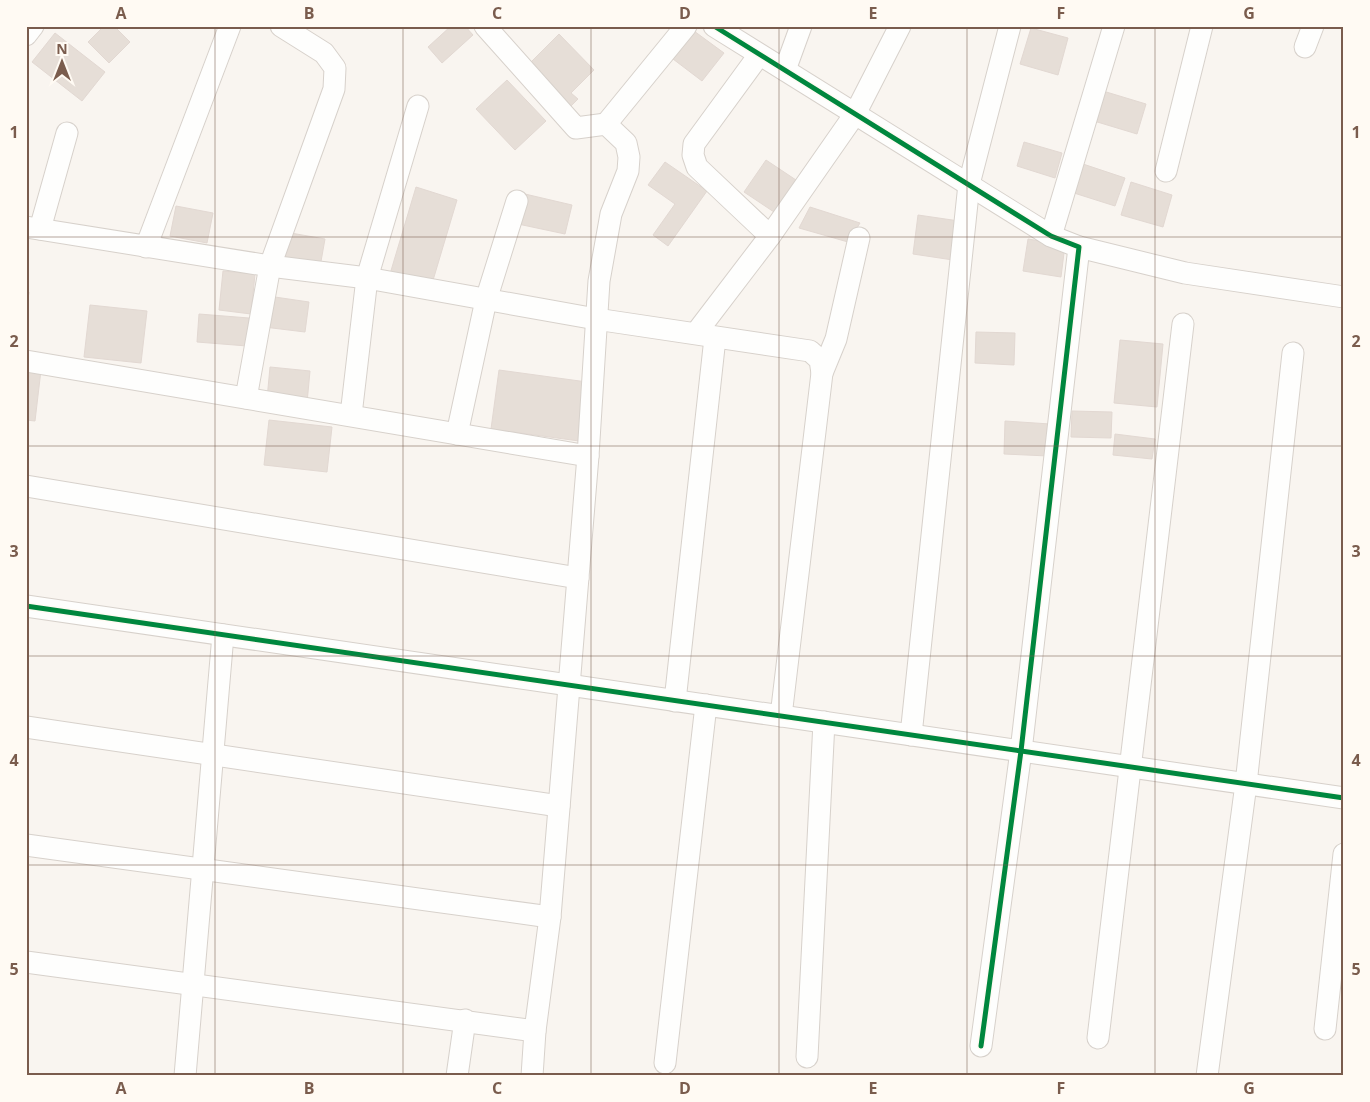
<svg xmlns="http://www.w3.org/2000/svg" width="1370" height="1102" font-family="'Open Sans',sans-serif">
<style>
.building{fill:#e6ded7;stroke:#e2d8d2}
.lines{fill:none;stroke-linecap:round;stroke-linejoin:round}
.street-casing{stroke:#d7d1cb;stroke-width:23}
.street{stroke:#fefefd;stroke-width:21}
.cycleway-casing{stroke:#fffaf3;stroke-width:8}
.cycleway{stroke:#00873e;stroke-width:5}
.grid{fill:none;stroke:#7a5c4d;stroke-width:1;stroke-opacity:0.55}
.neatline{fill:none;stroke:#7a5c4d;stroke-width:2}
.grid-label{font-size:16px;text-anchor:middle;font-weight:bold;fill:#7a5c4d}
</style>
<rect width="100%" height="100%" fill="#f9f5f0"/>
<g class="building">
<polygon points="104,26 114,26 130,42 109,63 88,42"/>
<polygon points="451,26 465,26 473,35 442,63 428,47"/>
<polygon points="1031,28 1068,38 1058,75 1020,64"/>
<polygon points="694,31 724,53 702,81 673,59"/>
<polygon points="55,33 105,72 82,101 32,62"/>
<polygon points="559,34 594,70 571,93 578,99 569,108 527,66"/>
<polygon points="507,80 546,121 515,150 476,109"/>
<polygon points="1103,91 1146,104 1137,134 1094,121"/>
<polygon points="1024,142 1062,153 1055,178 1017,166"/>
<polygon points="766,160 802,184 780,216 744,192"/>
<polygon points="665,162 707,191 668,246 653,235 675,204 648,185"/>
<polygon points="1083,164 1125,178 1115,206 1074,193"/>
<polygon points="1131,182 1172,195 1163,227 1121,215"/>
<polygon points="416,187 457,200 431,287 390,274"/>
<polygon points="525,194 572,205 565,234 518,224"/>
<polygon points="176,206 213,213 207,243 170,236"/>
<polygon points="810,207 860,223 848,242 799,228"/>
<polygon points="918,215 959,221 953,260 913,254"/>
<polygon points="285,232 325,239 320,267 280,260"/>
<polygon points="1028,239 1065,245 1061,277 1023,271"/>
<polygon points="223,271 255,274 251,314 219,310"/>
<polygon points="26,291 29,292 26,313"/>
<polygon points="268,296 309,302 305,332 264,327"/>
<polygon points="90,305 147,311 141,363 84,357"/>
<polygon points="199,314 249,318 247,346 197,342"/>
<polygon points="976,332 1015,333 1014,365 975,363"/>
<polygon points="1120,340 1163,344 1157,407 1114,403"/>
<polygon points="270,367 310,371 307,403 267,399"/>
<polygon points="26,368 41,370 35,421 26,420"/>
<polygon points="499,370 587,382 579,441 491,429"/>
<polygon points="1072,411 1112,412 1111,438 1071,437"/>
<polygon points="269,420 332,427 327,472 264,465"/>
<polygon points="1005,421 1050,424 1048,456 1004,454"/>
<polygon points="1115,434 1155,439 1152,459 1113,455"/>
</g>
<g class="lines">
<defs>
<g id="street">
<polyline points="485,26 576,128 606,124 626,143 629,157 628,171 611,214 599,281 588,456 550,917 535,1031 532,1076"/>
<polyline points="714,26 1051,236 1079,247 1021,751 981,1046"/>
<polyline points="26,35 33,26"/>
<polyline points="1305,47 1313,26"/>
<polyline points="759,55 694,144 693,155 697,167 770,236"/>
<polyline points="785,70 801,26"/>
<polyline points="606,124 686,26"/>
<polyline points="1166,171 1202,26"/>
<polyline points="26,227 270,266 367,278 596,319 810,351 820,360 822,373 781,716"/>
<polyline points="40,229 67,133"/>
<polyline points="1051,236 1114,26"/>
<polyline points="146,247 230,26"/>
<polyline points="1079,247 1185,273 1344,297"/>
<polyline points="696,333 770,236 855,114 900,26"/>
<polyline points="26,361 588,456"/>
<polyline points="822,373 836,339 859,238"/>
<polyline points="246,398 270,266 334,89 335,68 324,53 281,26"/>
<polyline points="351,415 367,278 418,106"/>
<polyline points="457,434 486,300 517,201"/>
<polyline points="26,486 578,578"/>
<polyline points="26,606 1344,798"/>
<polyline points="675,701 715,338"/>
<polyline points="26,727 559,806"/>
<polyline points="911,735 969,184 1010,26"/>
<polyline points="26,845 550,917"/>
<polyline points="26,962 535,1031"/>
<polyline points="1325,1029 1344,854"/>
<polyline points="1098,1038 1183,324"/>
<polyline points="807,1057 824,722"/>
<polyline points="665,1063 706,705"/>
<polyline points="185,1076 223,635"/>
<polyline points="457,1076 465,1020"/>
<polyline points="1207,1076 1246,784 1293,353"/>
</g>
</defs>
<use href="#street" class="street-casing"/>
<use href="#street" class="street"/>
<defs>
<g id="cycleway">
<polyline points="714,26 1051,236 1079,247 1021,751 981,1046"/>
<polyline points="26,606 1344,798"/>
</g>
</defs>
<use href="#cycleway" class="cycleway-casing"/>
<use href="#cycleway" class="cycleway"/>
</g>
<path class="grid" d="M215 26V1076M403 26V1076M591 26V1076M779 26V1076M967 26V1076M1155 26V1076M26 237H1344M26 446H1344M26 656H1344M26 865H1344"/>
<rect width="1370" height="1102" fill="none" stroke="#fffaf3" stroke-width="55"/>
<g transform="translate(62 62)" stroke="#fffaf3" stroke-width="4" paint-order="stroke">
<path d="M0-4L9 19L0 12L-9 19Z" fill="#7a5c4d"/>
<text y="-8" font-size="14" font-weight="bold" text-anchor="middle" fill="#7a5c4d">N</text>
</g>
<rect x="28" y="28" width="1314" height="1046" class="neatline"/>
<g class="grid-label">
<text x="121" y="19">A</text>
<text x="309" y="19">B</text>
<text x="497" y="19">C</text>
<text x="685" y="19">D</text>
<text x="873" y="19">E</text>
<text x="1061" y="19">F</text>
<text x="1249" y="19">G</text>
<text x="14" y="138">1</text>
<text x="1356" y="138">1</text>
<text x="14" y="347">2</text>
<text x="1356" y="347">2</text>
<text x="14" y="557">3</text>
<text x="1356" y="557">3</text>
<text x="14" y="766">4</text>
<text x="1356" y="766">4</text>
<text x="14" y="975">5</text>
<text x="1356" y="975">5</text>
<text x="121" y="1094">A</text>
<text x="309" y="1094">B</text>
<text x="497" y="1094">C</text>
<text x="685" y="1094">D</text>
<text x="873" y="1094">E</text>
<text x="1061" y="1094">F</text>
<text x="1249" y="1094">G</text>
</g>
</svg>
